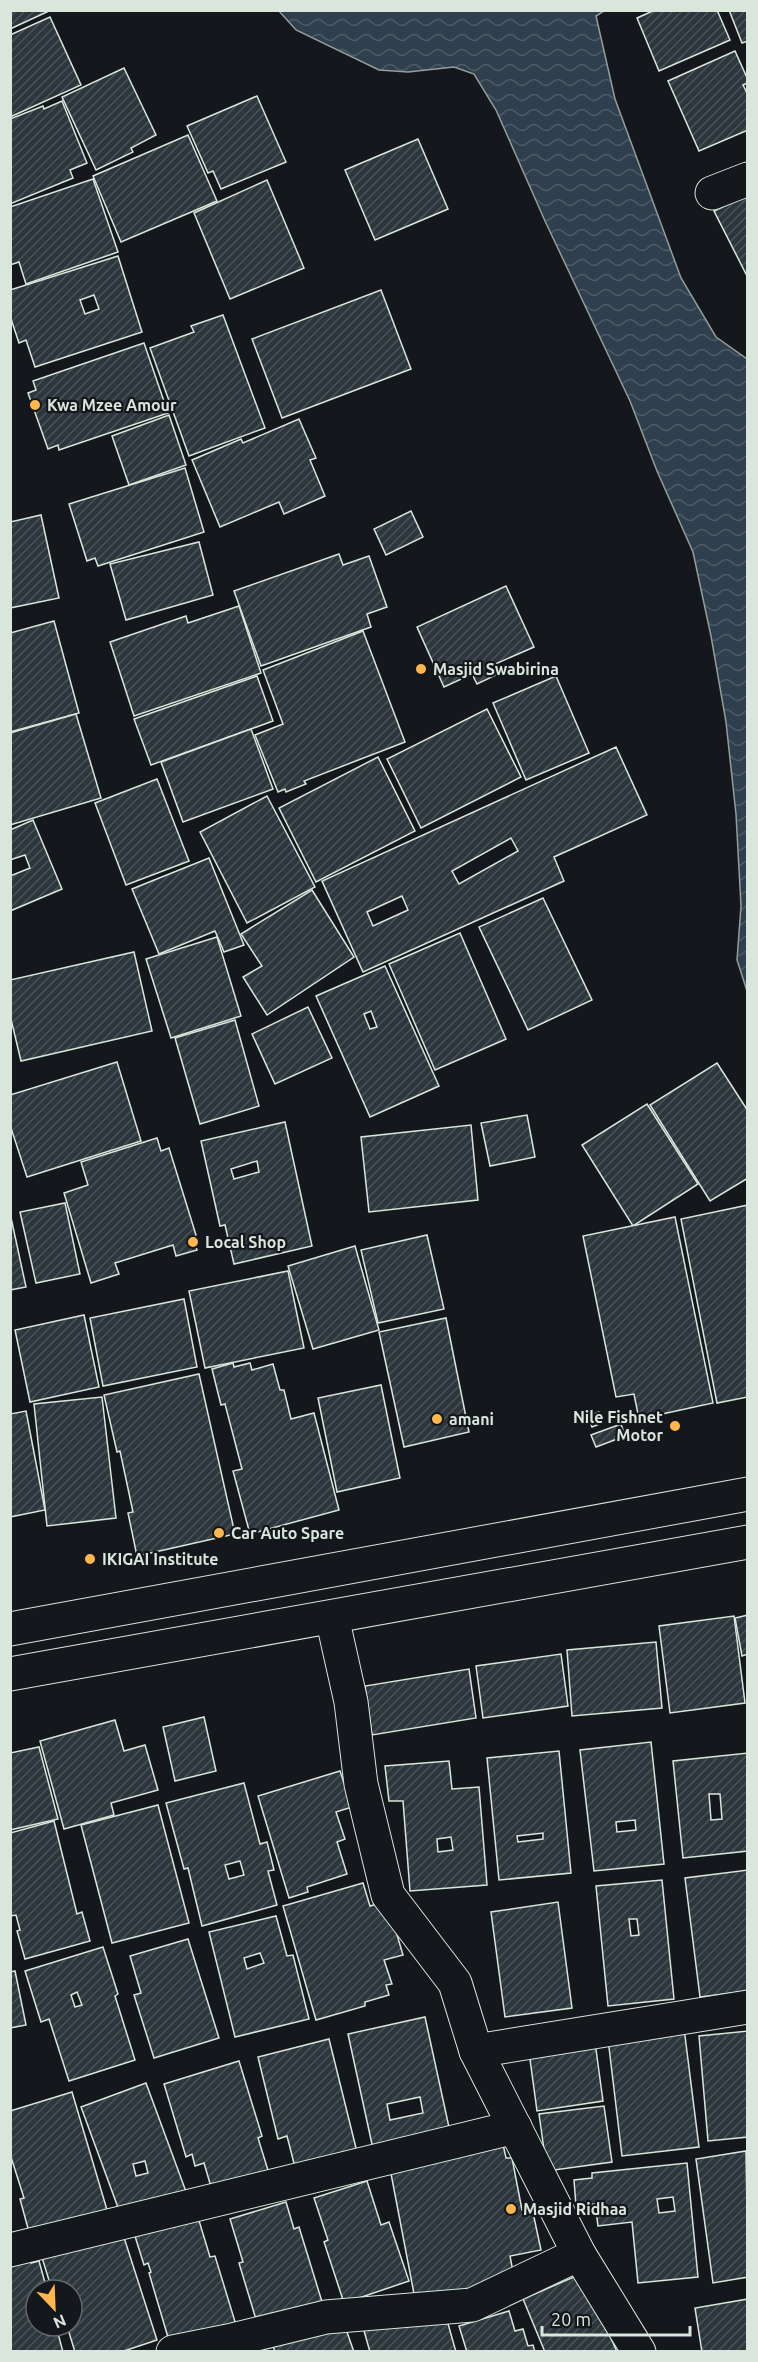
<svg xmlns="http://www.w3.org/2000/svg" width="758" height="2362" font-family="Ubuntu,sans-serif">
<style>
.water{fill:url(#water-waves);stroke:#939e99;stroke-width:1.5}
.building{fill:url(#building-hatch);stroke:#d8e6dc;stroke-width:1.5;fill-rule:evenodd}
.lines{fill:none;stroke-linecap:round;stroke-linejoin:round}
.street-casing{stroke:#d8e6dc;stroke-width:35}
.secondary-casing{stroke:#d8e6dc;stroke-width:35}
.street{stroke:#14181c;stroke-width:33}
.secondary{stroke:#14181c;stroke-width:33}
.poi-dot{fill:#ffb74d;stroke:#14181c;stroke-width:2}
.labels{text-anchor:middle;stroke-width:4.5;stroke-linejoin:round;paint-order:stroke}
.poi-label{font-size:16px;font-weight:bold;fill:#d8e6dc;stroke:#14181c;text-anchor:start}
</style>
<defs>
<pattern id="water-waves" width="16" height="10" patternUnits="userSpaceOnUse" patternTransform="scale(1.5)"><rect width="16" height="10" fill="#2f3f4d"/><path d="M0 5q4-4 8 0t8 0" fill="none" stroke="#4c5b66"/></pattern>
<pattern id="building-hatch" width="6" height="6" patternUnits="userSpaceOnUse" patternTransform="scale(1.5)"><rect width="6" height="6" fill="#2c363c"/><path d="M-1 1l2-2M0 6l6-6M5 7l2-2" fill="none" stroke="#4a5358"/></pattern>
</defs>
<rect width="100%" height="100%" fill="#14181c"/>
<polygon class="water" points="279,11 604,11 596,16 615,99 681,278 716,337 747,359 747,991 737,960 741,906 736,814 726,722 711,636 693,552 657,471 630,401 545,221 496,110 474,74 454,67 408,72 379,70 296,30"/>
<g class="building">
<polygon points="10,10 49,10 49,11 10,29"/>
<polygon points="655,10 717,10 730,40 659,71 637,18"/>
<polygon points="729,10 748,10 748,41 742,43"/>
<polygon points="50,17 81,85 10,117 10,35"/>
<polygon points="735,51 748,80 748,83 743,85 748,95 748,130 699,151 668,81"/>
<polygon points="124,68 156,135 131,148 133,152 96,170 62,97"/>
<polygon points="257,96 286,162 221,189 213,171 208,173 187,126"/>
<polygon points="62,101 87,163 70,170 73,178 10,204 10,119 43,106 44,109"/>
<polygon points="188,135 217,201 121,242 93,176"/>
<polygon points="418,139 448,209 375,240 345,170"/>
<polygon points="93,179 118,252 26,284 19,262 10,265 10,207"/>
<polygon points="267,180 304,268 230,299 194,213"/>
<polygon points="748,195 748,278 714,211"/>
<path d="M118 256 142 332 35 367 26 340 19 343 10 316V290ZM94 295 99 309 85 314 80 300Z"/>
<polygon points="381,290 411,369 282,418 252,339"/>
<polygon points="223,315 265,428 189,456 150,348 194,332 191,326"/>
<polygon points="144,343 168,413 59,450 58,445 48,449 28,393 36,390 33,381"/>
<polygon points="169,415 186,465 129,485 112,436"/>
<polygon points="299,419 316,458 310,460 325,496 284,514 279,502 220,527 192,460 241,439 243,443"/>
<polygon points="185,468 204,532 98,566 95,558 87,561 69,504"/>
<polygon points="411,511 423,537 386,555 374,529"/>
<polygon points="41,515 59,598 10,608 10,522"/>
<polygon points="199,542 213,595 126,620 110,564"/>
<polygon points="339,554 343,565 369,556 387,607 367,614 371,627 261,666 234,591"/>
<polygon points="506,586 534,647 493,665 498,674 477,684 472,674 444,687 417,627"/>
<polygon points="239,606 261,673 134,716 110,642 186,616 188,623"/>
<polygon points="54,621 79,713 10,732 10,633"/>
<polygon points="363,631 405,742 304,781 306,784 286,792 285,789 278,792 255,735 283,724 263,670"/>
<polygon points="257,676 273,721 151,765 134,719"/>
<polygon points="556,676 589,753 526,780 493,703"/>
<polygon points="487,709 521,777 421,828 387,759"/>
<polygon points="76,714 101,798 10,825 10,733"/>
<polygon points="251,729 273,789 183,822 161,762"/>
<path d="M616 747 647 815 554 857 564 881 363 972 322 881ZM511 838 518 851 459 884 452 871ZM402 896 408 910 373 926 367 912Z"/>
<polygon points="378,757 415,831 316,882 279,808"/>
<polygon points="157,779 189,861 126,885 95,803"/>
<polygon points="267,796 315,887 247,923 200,832"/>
<polygon points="33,820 62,889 10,911 10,876 30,868 25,855 10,860 10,830"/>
<polygon points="209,858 244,945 224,952 215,931 159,954 132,889"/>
<polygon points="312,890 354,957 267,1015 243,977 262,966 241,934"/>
<polygon points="543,898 592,1000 528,1030 479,927"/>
<polygon points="460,933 506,1039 435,1070 389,964"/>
<polygon points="217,937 241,1016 171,1038 146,959"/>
<polygon points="134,952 152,1031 21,1061 10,1015 10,980"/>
<path d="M385 966 439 1086 370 1117 316 996ZM371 1011 377 1027 370 1029 364 1014Z"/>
<polygon points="308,1007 332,1058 275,1084 252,1034"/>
<polygon points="235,1020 259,1106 200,1124 175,1038"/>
<polygon points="117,1062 141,1141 27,1177 10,1125 10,1095"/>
<polygon points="717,1063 748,1111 748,1178 710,1201 650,1105"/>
<polygon points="647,1104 698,1184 633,1226 582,1145"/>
<polygon points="527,1115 535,1157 490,1166 481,1123"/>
<path d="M285 1122 312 1246 234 1264 225 1225 220 1226 201 1141ZM257 1161 259 1172 234 1179 231 1169Z"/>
<polygon points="471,1125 478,1200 369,1212 361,1137"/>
<polygon points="157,1138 161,1151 169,1148 196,1235 193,1237 197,1250 176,1256 173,1245 115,1263 119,1274 91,1283 64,1193 88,1185 81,1162"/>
<polygon points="65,1203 80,1274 36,1283 20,1212"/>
<polygon points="748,1205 748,1397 717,1403 681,1219"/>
<polygon points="10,1213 26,1287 10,1290"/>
<polygon points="675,1217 713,1403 639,1419 634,1394 616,1397 583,1236"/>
<polygon points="427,1235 444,1309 378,1323 361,1250"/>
<polygon points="355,1246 379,1330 313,1349 288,1266"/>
<polygon points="288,1271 304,1348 205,1368 189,1291"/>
<polygon points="184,1299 197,1367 103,1386 90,1318"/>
<polygon points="84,1315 99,1387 30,1402 15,1330"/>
<polygon points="446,1318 469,1432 404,1447 379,1332"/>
<polygon points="233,1363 234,1367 250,1363 252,1370 273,1364 280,1390 284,1390 291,1419 314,1413 339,1510 250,1534 233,1471 242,1469 225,1404 221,1405 212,1369"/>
<polygon points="199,1374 235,1534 137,1556 128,1513 133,1512 120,1451 117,1452 104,1395"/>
<polygon points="381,1385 400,1478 337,1492 318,1398"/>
<polygon points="102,1397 116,1518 47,1526 34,1404"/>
<polygon points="26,1411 45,1510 10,1517 10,1414"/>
<polygon points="599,1412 602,1423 592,1427 588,1416"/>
<polygon points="621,1424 625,1436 596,1447 591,1435"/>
<polygon points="748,1615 748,1654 742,1656 735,1618"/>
<polygon points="734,1616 745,1703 670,1713 659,1626"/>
<polygon points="656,1642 662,1708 572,1716 567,1650"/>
<polygon points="561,1654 568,1706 483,1718 476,1666"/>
<polygon points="469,1669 476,1718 372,1735 365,1686"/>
<polygon points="204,1717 216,1771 175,1781 163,1727"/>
<polygon points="115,1720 124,1751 145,1745 158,1790 111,1803 114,1815 64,1829 40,1741"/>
<path d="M651 1742 664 1864 594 1871 580 1750ZM635 1820 636 1830 617 1832 616 1822Z"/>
<polygon points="39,1747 58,1819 10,1830 10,1753"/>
<path d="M559 1751 571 1873 499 1880 487 1758ZM543 1833V1839L518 1842 517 1836Z"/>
<path d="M748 1753V1851L683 1858 673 1761ZM709 1794H720L722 1819 711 1820Z"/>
<path d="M449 1761 452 1789 479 1787 487 1885 410 1891 403 1801H389L385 1766ZM451 1837 453 1850 438 1852 437 1839Z"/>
<polygon points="340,1771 352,1807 336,1812 345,1839 337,1842 347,1874 307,1887 308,1892 289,1898 258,1796"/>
<path d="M244 1783 260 1844 267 1842 274 1870 268 1871 277 1905 202 1926 188 1868 184 1869 166 1803ZM240 1861 244 1875 229 1879 225 1865Z"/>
<polygon points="158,1805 189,1923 112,1943 81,1825"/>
<polygon points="54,1821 77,1914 82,1912 90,1941 25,1959 17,1931 20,1930 16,1915 10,1916 10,1833"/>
<polygon points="748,1870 748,1991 700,1997 685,1878"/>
<path d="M662 1880 674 1999 608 2006 596 1886ZM629 1919H637L639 1935 631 1936Z"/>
<polygon points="363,1883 370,1906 387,1901 403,1955 384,1960 392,1984 386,1985 389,1995 365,2002 365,2006 316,2020 283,1906"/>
<polygon points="558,1902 572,2008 505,2017 491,1912"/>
<path d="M276 1916 287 1956 293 1955 309 2019 235 2037 209 1932ZM260 1953 264 1963 247 1969 244 1958Z"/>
<polygon points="188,1939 219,2038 154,2058 134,1995 141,1993 130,1956"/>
<path d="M103 1947 118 1994 115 1996 135 2060 69 2081 49 2019 41 2022 25 1971ZM77 1992 82 2005 75 2007 71 1995Z"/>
<polygon points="15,1971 26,2025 10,2028 10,1972"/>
<path d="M425 2017 452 2141 375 2158 348 2034ZM420 2097 423 2113 390 2120 387 2104Z"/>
<polygon points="684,2028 699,2147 622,2156 608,2039"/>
<polygon points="748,2031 748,2137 708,2141 699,2036"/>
<polygon points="329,2039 359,2160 297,2175 287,2136 278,2139 258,2057"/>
<polygon points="595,2042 603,2101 537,2111 529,2052"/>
<polygon points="239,2061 262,2136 258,2138 271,2180 214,2197 204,2163 195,2166 192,2154 186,2157 164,2084"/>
<path d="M146 2083 188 2197 123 2221 81 2107ZM145 2161 148 2173 136 2176 133 2164Z"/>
<polygon points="72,2092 110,2220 32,2243 20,2199 24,2198 10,2154 10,2111"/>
<polygon points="604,2106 612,2162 547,2171 539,2114"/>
<polygon points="501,2135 506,2158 512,2158 522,2210 532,2208 541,2250 510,2256 514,2277 450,2303 415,2299 388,2158"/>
<polygon points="746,2151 748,2277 713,2283 696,2159"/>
<path d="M687 2163 698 2277 638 2283 632 2222 598 2226 595 2204 576 2206 574 2180 592 2178V2173ZM673 2197 675 2211 659 2213 657 2199Z"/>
<polygon points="367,2181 381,2225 389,2222 409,2281 344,2303 324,2242 328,2240 314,2198"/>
<polygon points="286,2202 294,2229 299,2227 323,2305 258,2326 239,2263 243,2262 230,2219"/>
<polygon points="197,2214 210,2257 215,2256 236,2325 170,2344 149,2273 151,2272 148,2263 144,2265 134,2233"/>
<polygon points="120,2225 157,2340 121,2352 75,2352 67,2326 72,2326 72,2290 52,2290 40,2251"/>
<polygon points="27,2250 31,2263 39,2261 47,2290 36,2290 36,2326 56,2326 63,2352 10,2352 10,2255"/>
<polygon points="583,2273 617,2352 545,2352 523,2299"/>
<polygon points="748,2299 748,2352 702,2352 695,2308"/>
<polygon points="509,2311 515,2331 523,2329 528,2346 533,2345 535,2352 467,2352 459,2326"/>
<polygon points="424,2317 426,2325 447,2320 456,2352 370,2352 363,2327"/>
<polygon points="342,2318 354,2352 275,2352 272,2342"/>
</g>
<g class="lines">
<defs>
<g id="street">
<polyline points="712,193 748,179"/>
<polyline points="332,1617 351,1702 361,1784 388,1895 455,1983 476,2051 579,2254 639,2352"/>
<polyline points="476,2051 748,2007"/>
<polyline points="10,2250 515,2127"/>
<polyline points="173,2352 228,2341 326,2317 472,2305 579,2254"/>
</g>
<g id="secondary">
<polyline points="10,1629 748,1494"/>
<polyline points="10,1674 748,1542"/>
</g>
</defs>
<use href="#street" class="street-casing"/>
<use href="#secondary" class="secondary-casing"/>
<use href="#street" class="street"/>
<use href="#secondary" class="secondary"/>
</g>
<g class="poi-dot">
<circle cx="35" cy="405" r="6"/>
<circle cx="421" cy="669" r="6"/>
<circle cx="193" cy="1242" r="6"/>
<circle cx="437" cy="1419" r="6"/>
<circle cx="675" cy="1426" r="6"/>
<circle cx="219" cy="1533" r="6"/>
<circle cx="90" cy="1559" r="6"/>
<circle cx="511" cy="2209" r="6"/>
</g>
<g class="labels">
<g class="poi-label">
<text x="47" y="411">Kwa Mzee Amour</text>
<text x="433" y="675">Masjid Swabirina</text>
<text x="205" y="1248">Local Shop</text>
<text x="663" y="1423" text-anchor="end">Nile Fishnet<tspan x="663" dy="18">Motor</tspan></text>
<text x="449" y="1425">amani</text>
<text x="231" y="1539">Car Auto Spare</text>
<text x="102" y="1565">IKIGAI Institute</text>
<text x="523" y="2215">Masjid Ridhaa</text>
</g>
</g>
<rect width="758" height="2362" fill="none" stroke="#d8e6dc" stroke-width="24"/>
<g transform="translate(54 2308) rotate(157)"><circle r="28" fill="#14181c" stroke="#626a69" stroke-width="1.5"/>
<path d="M0-4.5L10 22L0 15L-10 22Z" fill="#ffb74d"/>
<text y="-9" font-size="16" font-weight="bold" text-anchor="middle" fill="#d8e6dc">N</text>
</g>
<path d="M542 2326v9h148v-9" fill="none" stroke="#d8e6dc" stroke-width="3"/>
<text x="551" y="2326" font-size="18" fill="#d8e6dc" stroke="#14181c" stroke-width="4.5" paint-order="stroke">20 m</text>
</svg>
